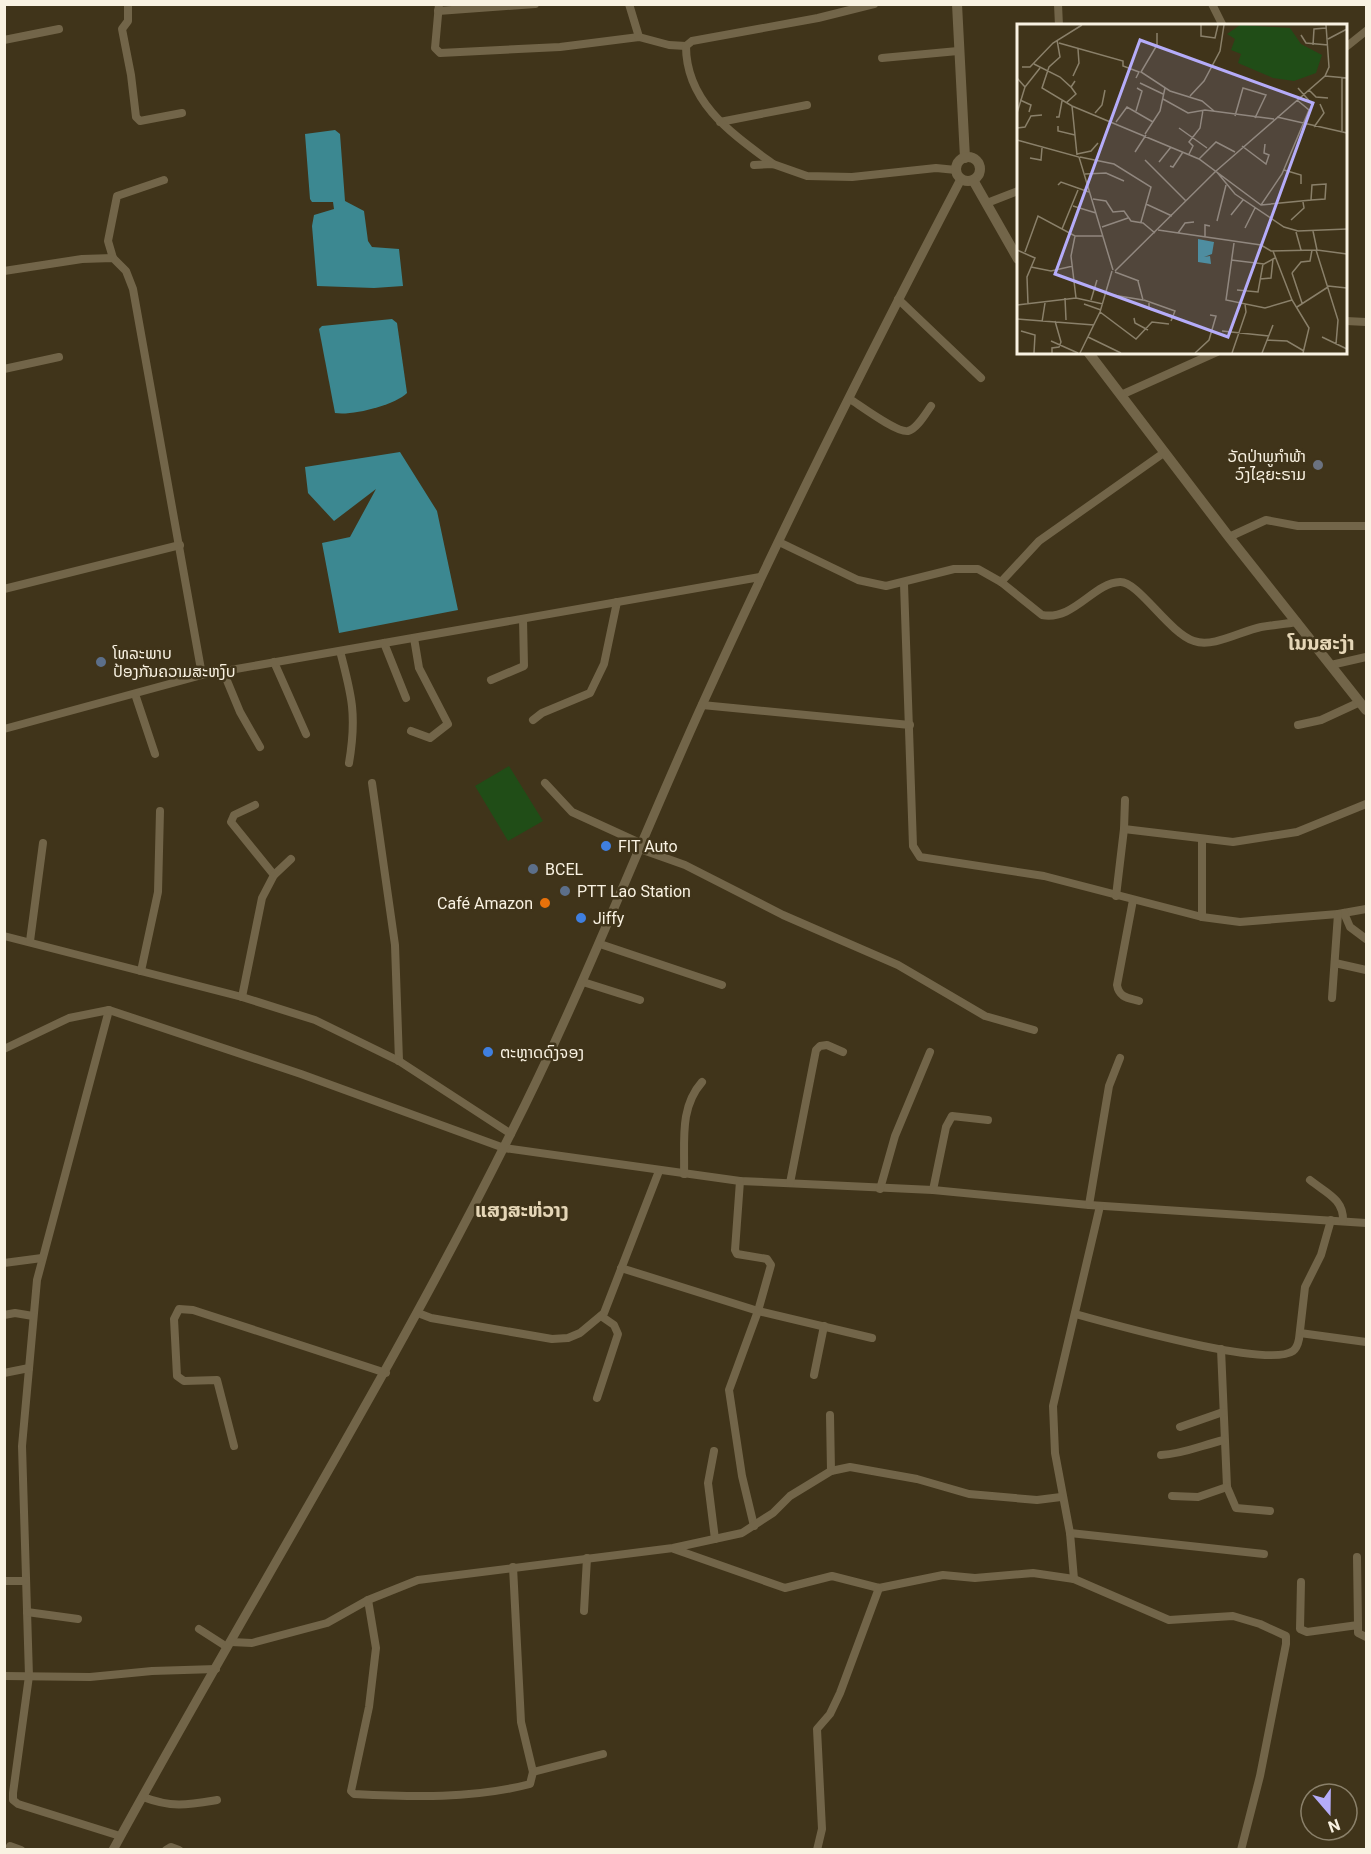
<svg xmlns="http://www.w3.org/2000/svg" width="1371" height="1854" font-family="Roboto,'Noto Sans Lao',sans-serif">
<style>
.green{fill:#204d17}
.water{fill:#3c8891}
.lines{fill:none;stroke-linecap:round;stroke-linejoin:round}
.minor{stroke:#726549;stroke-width:8}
.tertiary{stroke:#726549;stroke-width:9}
.secondary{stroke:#726549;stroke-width:10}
.worship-dot{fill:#6b7280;stroke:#40341a;stroke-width:2}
.service-dot{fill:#5c6f8a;stroke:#40341a;stroke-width:2}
.shop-dot{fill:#3f7fe0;stroke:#40341a;stroke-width:2}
.food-dot{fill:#e8710a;stroke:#40341a;stroke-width:2}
.labels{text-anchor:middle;stroke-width:5;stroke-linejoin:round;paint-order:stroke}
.poi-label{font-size:16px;fill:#f9f2e2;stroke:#40341a;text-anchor:start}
.quarter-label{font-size:20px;font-weight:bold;fill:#e5d6b7;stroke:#40341a}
.inset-road{fill:none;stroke:#8a806a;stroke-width:1.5}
.view{fill:#b5acf9;fill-opacity:0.15;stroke:#b5acf9;stroke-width:3}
.inset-edge{fill:none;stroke:#f9f2e2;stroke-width:3}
</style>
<rect width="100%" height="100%" fill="#40341a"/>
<polygon class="green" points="509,766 543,821 508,841 475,786"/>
<g class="water">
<polygon points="335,130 340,134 345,201 364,211 368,241 372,247 399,249 403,286 374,288 317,286 312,226 314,215 334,209 333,202 312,202 310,199 305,134"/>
<path d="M392 319 397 323 407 393C395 405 352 416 335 413L319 329 322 326Z"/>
<polygon points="400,452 437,511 458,610 339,633 322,543 350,537 376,489 334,521 308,493 305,467"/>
</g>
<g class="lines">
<g class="minor">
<polyline points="128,4 128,21 122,29 131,75 136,117 140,121 182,113"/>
<polyline points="439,4 435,48 440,53 560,47 639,37 669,45 686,46"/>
<polyline points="629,4 639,37"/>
<polyline points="1058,4 1059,26"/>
<polyline points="1212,4 1223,26"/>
<polyline points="438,11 535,4"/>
<polyline points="4,40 59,29"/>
<polyline points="1346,47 1366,31"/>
<polyline points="882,58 958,51"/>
<polyline points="720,122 807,105"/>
<path d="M773 164C731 133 686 102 686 46L692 41 818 18 874 4"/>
<polyline points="754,165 773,164 807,176 852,177 936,168 956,170"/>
<polyline points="987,203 1018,191"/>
<polyline points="113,258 108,241 117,196 164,180"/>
<polyline points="4,271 82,259 113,258 126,271 133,289 202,675"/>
<polyline points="898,299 981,378"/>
<polyline points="1346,321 1366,322"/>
<polyline points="4,369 59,357"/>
<polyline points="1121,395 1217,352"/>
<path d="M850 399C861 406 897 433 908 431 917 429 926 413 931 406"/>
<polyline points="1229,537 1266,520 1298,526 1366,526"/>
<path d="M779 542 858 580 886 586 954 569H978L1001 582 1042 615C1074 621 1093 583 1120 582 1138 581 1169 633 1194 641 1213 648 1241 631 1261 627 1273 625 1285 624 1297 622"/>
<polyline points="1001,582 1039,541 1165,452"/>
<polyline points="904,584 913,846 920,857 1044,876 1202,917 1240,922 1338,914 1366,909"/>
<polyline points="4,589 180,545"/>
<polyline points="384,643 406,698"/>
<path d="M340 651C352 696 357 716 349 763"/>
<polyline points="274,662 306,734"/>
<polyline points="1331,665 1366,657"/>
<polyline points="223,671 240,712 260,747"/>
<polyline points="491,680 524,666 523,619"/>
<polyline points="135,694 155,754"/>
<polyline points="702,705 910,725"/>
<polyline points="533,720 542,713 590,693 604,664 617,602"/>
<polyline points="1298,725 1321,720 1360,702"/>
<polyline points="4,729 202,675 760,577"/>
<polyline points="411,731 430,738 448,724 419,668 414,638"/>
<polyline points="372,783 395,945 399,1061"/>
<polyline points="545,783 572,812 642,844"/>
<polyline points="255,805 234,815 231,822 274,875"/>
<polyline points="1124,829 1233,842 1297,832 1366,804"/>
<polyline points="640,849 685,865 783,915 898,965 985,1016 1034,1030"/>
<polyline points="1116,896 1124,829 1125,800"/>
<path d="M1133 900 1117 985C1119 998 1129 998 1139 1001"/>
<polyline points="1344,913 1350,927 1366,939"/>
<polyline points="1202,917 1202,839"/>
<polyline points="4,936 242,997 315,1020 399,1061 511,1134"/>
<polyline points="30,941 43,843"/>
<polyline points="600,944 722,985"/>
<polyline points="1335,963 1366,970"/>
<polyline points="141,971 158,892 160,811"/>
<polyline points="583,982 640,1000"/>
<polyline points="242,997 262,898 274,875 291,859"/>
<polyline points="1332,998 1338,914"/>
<polyline points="109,1010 37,1280 22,1446 29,1676 13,1793 13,1800 18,1804 120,1836"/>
<polyline points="4,1049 69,1018 109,1010 301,1074 504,1148 740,1181 933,1190 1089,1205 1366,1223"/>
<path d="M684 1174C685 1142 679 1108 702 1082"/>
<path d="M1310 1180C1326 1193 1344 1199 1343 1221"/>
<polyline points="740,1181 735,1250 737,1254 767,1259 771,1265 758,1311 729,1390 742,1476 754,1526"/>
<polyline points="790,1183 816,1050 820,1046 827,1045 843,1052"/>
<polyline points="880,1189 895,1136 930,1052"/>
<polyline points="933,1190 946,1127 952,1116 988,1120"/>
<polyline points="1089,1205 1109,1086 1120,1058"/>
<polyline points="4,1263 42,1258"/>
<polyline points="621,1268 758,1311 872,1338"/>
<polyline points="418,1313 431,1318 552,1339 568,1338 580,1333 604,1313 659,1171"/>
<path d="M1075 1314C1109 1323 1268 1369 1293 1351 1297 1348 1298 1344 1299 1339L1305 1287 1321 1255 1331 1220"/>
<polyline points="4,1315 15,1313 33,1316"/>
<polyline points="1300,1333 1366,1342"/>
<polyline points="1221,1349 1227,1487 1236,1508 1270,1511"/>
<polyline points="4,1373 29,1368"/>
<polyline points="814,1375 824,1326"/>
<polyline points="597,1398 618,1334 614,1325 601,1316"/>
<polyline points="830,1415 831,1471"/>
<polyline points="1180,1427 1223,1412"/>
<polyline points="234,1446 217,1380 184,1381 177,1376 174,1319 179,1309 193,1310 386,1373"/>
<polyline points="714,1451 708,1483 715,1539"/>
<path d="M1161 1455C1184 1454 1202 1445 1224 1440"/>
<polyline points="1172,1496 1198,1497 1227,1487"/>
<polyline points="1070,1533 1264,1554"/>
<polyline points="674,1549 785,1588 832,1576 879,1588 943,1575 975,1578 1033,1573 1074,1579 1169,1620 1233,1616 1260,1624 1286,1636 1286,1644 1260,1776 1241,1850"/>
<polyline points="1357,1557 1358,1625"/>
<polyline points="1074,1579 1070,1533 1055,1453 1053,1406 1100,1206"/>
<polyline points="4,1581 25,1581"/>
<polyline points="1301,1582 1300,1629 1307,1632 1358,1625 1358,1633 1366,1637"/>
<path d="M368 1600 376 1648 369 1707 351 1791 354 1794C412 1797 473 1799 530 1784L533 1772 521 1722 513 1567"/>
<polyline points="584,1611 587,1558"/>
<polyline points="27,1612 78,1619"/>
<polyline points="199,1629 227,1647"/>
<polyline points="231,1642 252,1643 327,1623 368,1600 418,1580 673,1548 742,1533 773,1513 790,1496 831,1471 850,1467 917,1479 969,1494 1037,1500 1061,1497"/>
<polyline points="4,1676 90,1677 152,1671 216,1669"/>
<polyline points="533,1772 603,1754"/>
<path d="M143 1797C172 1808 187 1805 217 1800"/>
<polyline points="10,1846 21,1850"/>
<polyline points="166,1850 171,1847 179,1850"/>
<polyline points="817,1850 822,1829 817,1729 830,1714 840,1693 879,1588"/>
</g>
<path class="tertiary" d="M113 1850C244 1610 389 1378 511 1133 582 993 638 846 703 703 783 526 871 351 961 179"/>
<g class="secondary">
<polyline points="957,4 965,158"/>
<circle cx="968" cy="169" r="12"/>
<polyline points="973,180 1018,259"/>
<polyline points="1088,352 1229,537 1366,710"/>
</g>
</g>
<circle class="worship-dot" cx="1318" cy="465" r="6"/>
<g class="service-dot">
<circle cx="101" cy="662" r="6"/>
<circle cx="533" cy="869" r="6"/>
<circle cx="565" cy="891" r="6"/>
</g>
<g class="shop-dot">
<circle cx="606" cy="846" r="6"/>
<circle cx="581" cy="918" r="6"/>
<circle cx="488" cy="1052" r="6"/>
</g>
<circle class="food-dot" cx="545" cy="903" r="6"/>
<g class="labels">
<g class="poi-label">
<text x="1306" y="462" text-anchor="end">ວັດປ່າພູກຳພ້າ<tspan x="1306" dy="18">ວົງໄຊຍະຣາມ</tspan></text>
<text x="113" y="659">ໂທລະພາບ<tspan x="113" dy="18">ປ້ອງກັນຄວາມສະຫງົບ</tspan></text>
<text x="618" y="852">FIT Auto</text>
<text x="545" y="875">BCEL</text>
<text x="577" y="897">PTT Lao Station</text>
<text x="533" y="909" text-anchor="end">Café Amazon</text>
<text x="593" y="924">Jiffy</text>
<text x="500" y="1058">ຕະຫຼາດດົງຈອງ</text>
</g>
<g class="quarter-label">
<text x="1321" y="650">ໂນນສະງ່າ</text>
<text x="522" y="1217">ແສງສະຫ່ວາງ</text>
</g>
</g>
<g transform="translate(1017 24)">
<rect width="330" height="330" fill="#40341a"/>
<path d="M223 1 273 4 284 20 305 31 299 49 277 57 256 54 221 39 224 30 214 26 218 15 210 10Z" fill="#204d17"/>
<path d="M181 215 197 218 195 230 187 233 193 232 194 240 181 238Z" fill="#3c8891"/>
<path class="inset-road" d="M184 1V12L198 14 201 1M140 9V21L124 48 153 67 185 77 197 87M284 11 289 19 311 21M311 15 330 5M40 16 43 33 32 43 25 64 55 82M42 19 106 37V42L122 48 119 54M296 21 297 5 309 4M17 40 43 53 54 63 58 57M5 43H13L36 19 65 1M56 52 62 39 61 25M308 52 330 54M0 54 8 63 0 89M325 54V107M123 59 146 70M8 63 23 44M281 64 295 80M292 66 299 73 311 74M173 72 187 57 203 27 207 1M146 75 171 89 188 86 257 95M3 76 14 81 12 88M49 79 59 70 54 63M119 87 125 67 120 64M78 89 85 81 88 66M218 92 226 64 249 71 238 94M39 93H42L45 77M260 93 330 109M99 98 110 83 136 98M41 102V107L58 111M297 103 307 89 303 80M0 104 8 103 14 92 25 91M162 104 190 124M128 110 143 87 148 64M0 116 62 133 96 246M225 122 249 140 252 131 247 129 248 120M118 128 129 111M60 130 74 127 81 119M172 130 176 122 172 118 183 104 186 86M60 131 55 82 182 135 244 181 294 176 295 161 309 160 308 175 294 176M63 133 97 140 134 163 124 198M13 134 24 136 25 124M182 135 199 118 218 128M128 136 169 177M142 138 154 123M153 142 156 143 166 128M267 146 284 151V160M199 147 218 170 267 203 281 207 330 205M68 150 89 149 107 157M41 161 44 158 72 168M76 175 89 177 96 188 107 187 114 197 126 199 138 209M129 180 155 192M244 181 265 150 292 86 280 76M56 182 79 189M214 191 226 176M274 196 287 184 286 178M200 197 209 161M85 203 111 194M228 204 238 184M45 205 61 166M141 206 244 221 254 227 300 226 330 230M296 207 300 226M279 208 284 226M161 209 168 199 177 198M58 212 54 232 59 274M188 214V201L193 202M217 219 209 276 248 284 275 276M0 226 18 234 10 253 11 280M299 226 321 296 319 320M256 227 275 276 292 304 286 329M8 228 21 192 58 212H86M214 236 247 240 258 234M14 243 34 247 56 242M98 247 199 147 308 52 312 43 309 1M98 248 122 257M275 249 284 238 293 237 295 226M275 249 285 279M243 255 254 254 256 235M311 262 330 264M220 266 241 268 246 240M90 270 126 276 121 257M48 274 49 296M74 276 80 256M127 276 158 287 154 297M132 279V285L156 292M67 280 84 286M0 281 59 274 86 280M280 283 311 263M83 288 119 315 135 298 152 300M117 294 118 299 131 306M0 295 77 301M25 298 28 279M4 307 18 311 17 329M205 307 252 312M71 313 104 329M305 313 330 325M250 316 270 317 287 327M34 317 61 329M35 329V324L42 323 44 318 38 297M63 329 83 288 95 247M178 329 192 316 199 292 193 291M215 329 229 288 228 280M245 329 256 301"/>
<path class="view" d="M123 16 296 79 211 313 38 250Z"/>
<rect width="330" height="330" class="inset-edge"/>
</g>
<rect width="1371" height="1854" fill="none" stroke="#f9f2e2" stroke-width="12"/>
<g transform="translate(1329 1812) rotate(160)"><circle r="28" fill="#40341a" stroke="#8a806a" stroke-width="1.5"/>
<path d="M0-4.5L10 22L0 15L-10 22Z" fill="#b5acf9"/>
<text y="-9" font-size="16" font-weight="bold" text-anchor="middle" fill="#f9f2e2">N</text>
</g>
</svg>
